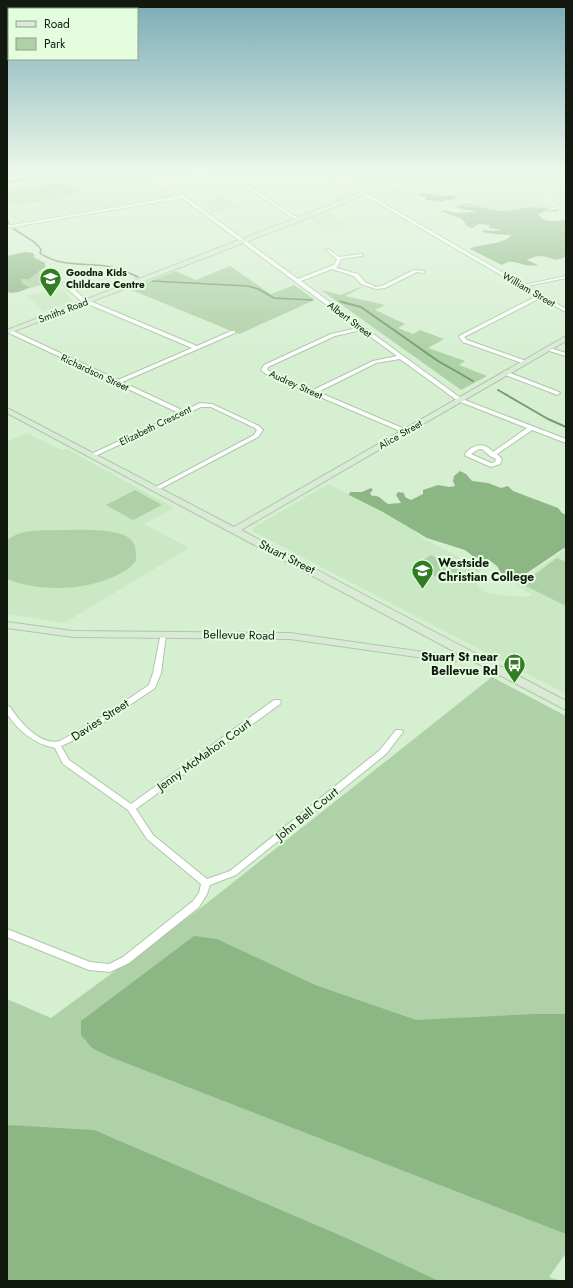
<svg xmlns="http://www.w3.org/2000/svg" width="573" height="1288" font-family="Jost,sans-serif">
<style>
.built{fill:#c9e8c3}
.green{fill:#afd1a8}
.forest{fill:#8cb684}
.lines{fill:none;stroke-linecap:round;stroke-linejoin:round}
.stream-far1{stroke:#759e6d;stroke-width:1.5}
.stream{stroke:#759e6d;stroke-width:2}
.street-casing{stroke:#aec7a9;stroke-width:2}
.secondary-casing{stroke:#aec7a9;stroke-width:2}
.highway-casing{stroke:#fff;stroke-width:2}
.street{fill:#fff;fill-rule:evenodd}
.secondary{fill:#daead7;fill-rule:evenodd}
.highway{fill:#84ba7a;fill-rule:evenodd}
.labels{text-anchor:middle;stroke-width:4;stroke-linejoin:round;paint-order:stroke}
.far-poi-label{font-size:10px;font-weight:bold;fill:#121a10;stroke:#e3fdde;text-anchor:start}
.far-street-label{font-size:10px;fill:#121a10;stroke:#e3fdde}
.street-label{font-size:12px;fill:#121a10;stroke:#e3fdde}
.poi-label{font-size:12px;font-weight:bold;fill:#121a10;stroke:#e3fdde;text-anchor:start}
</style>
<rect width="100%" height="100%" fill="#d6efd1"/>
<g class="built">
<polygon points="111,171 140,171 172,196 19,222 7,211 7,186"/>
<polygon points="333,171 414,171 370,187 361,186"/>
<polygon points="435,171 566,171 566,199 553,193 535,196 553,206 505,211 482,208 449,190 437,195 424,192 412,196 402,196 382,200 375,196 392,187 410,193 416,190 400,185"/>
<polygon points="333,181 340,185 307,191 300,187"/>
<polygon points="223,196 239,208 213,213 197,201"/>
<polygon points="329,212 350,225 332,233 311,219"/>
<polygon points="61,288 73,301 44,312 27,295"/>
<polygon points="27,433 61,450 67,449 174,508 144,524 189,548 64,623 7,614 7,442"/>
<polygon points="328,484 397,517 424,539 482,569 477,577 477,584 484,591 492,594 525,597 532,595 516,585 566,549 566,694 252,531 253,528"/>
</g>
<g class="green">
<path d="M47 183 67 184 80 189C73 201 20 205 7 202V192Z"/>
<polygon points="230,266 271,294 294,285 315,300 239,334 129,289 176,271 196,280"/>
<polygon points="41,271 49,274 57,281 57,284 51,286 41,285 27,289 30,287 28,285 22,283 21,278 29,279 34,274"/>
<polygon points="360,287 362,287 345,296 385,305 375,310 405,324 398,328 413,334 420,330 444,339 428,348 465,361 459,365 487,376 461,390 321,290 341,295"/>
<polygon points="135,490 162,505 133,520 106,505"/>
<path d="M61 530C78 530 122 527 132 541 136 546 136 553 136 560 132 567 125 571 117 575 85 591 40 592 7 579V540C23 528 43 531 61 530Z"/>
<polygon points="431,555 463,573 448,583 415,565"/>
<polygon points="557,558 566,562 566,606 522,584"/>
<polygon points="492,677 566,716 566,1253 549,1277 561,1281 7,1281 7,999 51,1018 202,907"/>
</g>
<g class="forest">
<polygon points="422,193 441,196 453,195 459,197 452,200 446,200 443,202 426,200 426,197 418,195"/>
<path d="M466 203 492 210 505 211 534 207 558 210 557 212 546 211 538 214C545 224 555 221 566 220V256C556 264 550 256 540 256 536 256 531 258 527 260L538 265C522 269 515 256 502 265L470 249 471 248C481 244 506 244 511 235L494 234 483 232V230L495 231 501 230 489 228 490 225 479 224 472 228 467 226 462 219 440 211 444 210 456 213 475 212V211L461 209 455 207 461 205 481 208 464 204Z"/>
<path d="M26 252 33 253 35 256 33 257 45 263V267L29 279H21L22 283 30 287C23 291 15 294 7 292V256Z"/>
<path d="M460 471 466 474 472 481 488 483 501 488 508 486 513 491 558 508 562 513 566 515V549L564 548 521 577 514 578 501 573 497 566 489 560 474 557 465 550 427 538 383 512 349 495 350 492H362L371 488 373 490 370 493 372 496C380 495 381 500 388 504L401 503 396 495 398 492 404 493 405 497 411 500 423 494V490L438 485 449 487 455 486 453 481 454 476Z"/>
<polygon points="194,936 217,939 315,985 416,1020 535,1014 566,1014 566,1234 108,1056 92,1048 81,1035 81,1021"/>
<polygon points="7,1125 94,1130 344,1237 439,1281 7,1281"/>
</g>
<g class="lines">
<g class="stream-far1">
<polyline points="7,219 9,224"/>
<path d="M14 229 34 242 41 249 40 253C59 267 84 263 106 266 117 268 128 272 138 277"/>
<polyline points="152,281 248,286 258,289 274,298 312,300"/>
<polyline points="339,301 346,303"/>
</g>
<g class="stream">
<polyline points="342,302 361,307 438,361 473,381"/>
<polyline points="498,390 548,419 566,427"/>
</g>
<defs>
<g id="street">
<path d="M148 171H150L158 177 236 171H257L161 179 298 279 334 265 337 259 327 251 326 250 328 249 339 257 362 254 363 255 361 256 341 259 338 266 336 268 358 274 365 282 376 287 382 286 414 270 424 271V273L417 272 385 288 376 289 361 284 354 276 332 269 301 281 462 399 566 439V443L532 430 497 454 502 459 500 464 491 467 466 456 465 455C467 449 478 443 485 446 488 447 491 450 493 452L527 428 458 401 400 359 376 363 318 392 407 430 408 431 405 433 266 374 261 370 264 365 331 334 358 328 182 198 7 228V226L180 196 148 173ZM361 330 397 356 373 361 313 390 267 370 268 367 335 336ZM479 449H482L490 456 496 459 495 462 491 463 471 454Z"/>
<polygon points="323,171 328,171 524,285 566,276 566,278 527,286 566,309 566,312 540,298 464,337 467,340 526,361 526,363 522,363 463,342 459,337 459,336 537,296"/>
<polygon points="246,184 293,215 303,219 301,220 291,217 245,186 244,185"/>
<polygon points="566,205 566,207 549,210 547,209"/>
<polygon points="63,283 67,283 85,299 197,346 231,331 235,331 235,333 122,382 184,411 200,403 212,404 259,426 263,430 258,437 156,491 153,489 154,488 254,435 257,430 255,428 211,407 201,407 95,456 91,456 91,454 179,413 7,332 7,330 11,330 118,380 192,348 81,301 63,285"/>
<polygon points="546,348 550,348 566,353 566,356 546,350"/>
<polygon points="505,371 559,392 560,393 557,395 555,394 503,374 503,372"/>
<path d="M161 633H165L166 635 161 673 155 688 91 731 77 739 61 746 69 760 131 804 274 700H280L281 702 280 704 136 809 153 835 207 879 230 871 380 750 396 730H402L403 732 386 754 236 875 210 885 207 894 199 907 129 963 110 972 89 970 7 937V929L90 962 109 964 123 957 193 901 199 893 201 884 147 839 128 810 63 764 55 748C34 744 19 731 7 714V706L10 707C20 722 40 746 60 741L100 718 149 685 153 673Z"/>
</g>
<g id="secondary">
<polygon points="415,171 422,171 303,220 7,334 7,330 368,190 354,189 354,187 374,188"/>
<polygon points="566,336 566,341 241,530 566,701 566,710 467,658 452,662 290,639 73,637 7,628 7,622 73,631 290,633 452,656 459,654 7,413 7,408 234,527"/>
</g>
<polygon id="highway" points="70,171 90,171 7,184 7,180"/>
</defs>
<use href="#street" class="street-casing"/>
<use href="#secondary" class="secondary-casing"/>
<use href="#highway" class="highway-casing"/>
<use href="#street" class="street"/>
<use href="#secondary" class="secondary"/>
<use href="#highway" class="highway"/>
</g>
<linearGradient id="sky" x2="0" y2="1"><stop stop-color="#7aabb7"/><stop offset="0.49" stop-color="#edf8ea"/><stop offset="1" stop-color="#edf8ea" stop-opacity="0"/></linearGradient>
<rect width="573" height="352" fill="url(#sky)"/>
<defs>
<symbol id="school-pin" viewBox="-11 -11 22 30"><path d="M0 17L-7.5 6A9.5 9.5 0 1 1 7.5 6Z" fill="#327d24" stroke="#e3fdde"/><path d="M0-5L7-2L0 1L-7-2ZM-4 1L0 2.5L4 1V4Q0 6-4 4Z" fill="#fff"/></symbol>
<symbol id="bus-pin" viewBox="-11 -11 22 30"><path d="M0 17L-7.5 6A9.5 9.5 0 1 1 7.5 6Z" fill="#327d24" stroke="#e3fdde"/><path d="M-5-6H5V4H4V6H2V4H-2V6H-4V4H-5ZM-3.5-4V0h7V-4ZM-3.5 1.2v1.5H-2V1.2ZM2 1.2v1.5H3.5V1.2Z" fill="#fff"/></symbol>
</defs>
<g fill-rule="evenodd">
<use href="#school-pin" x="38" y="266" width="25" height="34"/>
<use href="#school-pin" x="410" y="558" width="25" height="34"/>
<use href="#bus-pin" x="502" y="652" width="25" height="34"/>
</g>
<g class="labels">
<g class="far-poi-label">
<text x="66" y="276">Goodna Kids<tspan x="66" dy="12">Childcare Centre</tspan></text>
</g>
<g class="far-street-label">
<text transform="translate(529 289) rotate(30)" y="4">William Street</text>
<text transform="translate(63 310) rotate(-21)" y="4">Smiths Road</text>
<text transform="translate(350 319) rotate(37)" y="4">Albert Street</text>
<text transform="translate(95 372) rotate(25)" y="4">Richardson Street</text>
<text transform="translate(296 384) rotate(24)" y="4">Audrey Street</text>
<text transform="translate(155 425) rotate(-26)" y="4">Elizabeth Crescent</text>
<text transform="translate(400 434) rotate(-30)" y="4">Alice Street</text>
</g>
<g class="street-label">
<text transform="translate(287 557) rotate(27)" y="4">Stuart Street</text>
<text transform="translate(239 635) rotate(1)" y="4">Bellevue Road</text>
<text transform="translate(100 720) rotate(-33)" y="4">Davies Street</text>
<text transform="translate(204 755) rotate(-36)" y="4">Jenny McMahon Court</text>
<text transform="translate(307 814) rotate(-39)" y="4">John Bell Court</text>
</g>
<g class="poi-label">
<text x="438" y="567">Westside<tspan x="438" dy="14">Christian College</tspan></text>
<text x="498" y="661" text-anchor="end">Stuart St near<tspan x="498" dy="14">Bellevue Rd</tspan></text>
</g>
</g>
<rect width="573" height="1288" fill="none" stroke="#121a10" stroke-width="16"/>
<rect x="8" y="8" width="130" height="52" fill="#e3fdde" stroke="#8fa28c"/>
<rect x="16" y="21" width="20" height="6" fill="#daead7" stroke="#8fa28c"/>
<text x="44" y="28" font-size="12" fill="#121a10">Road</text>
<rect x="16" y="38" width="20" height="12" fill="#afd1a8" stroke="#8fa28c"/>
<text x="44" y="48" font-size="12" fill="#121a10">Park</text>
</svg>
